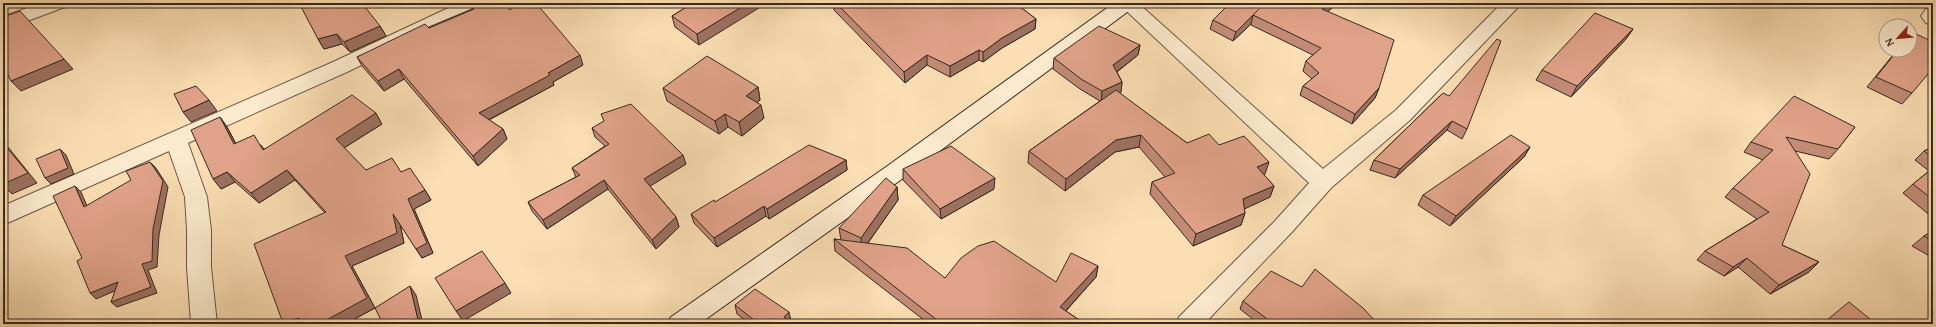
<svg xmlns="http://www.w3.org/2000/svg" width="1936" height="327" font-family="'Gentium Book Plus',serif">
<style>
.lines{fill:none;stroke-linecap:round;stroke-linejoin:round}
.street-casing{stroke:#695644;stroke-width:2}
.secondary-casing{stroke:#38291f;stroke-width:2}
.street{fill:#fceace;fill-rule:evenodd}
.secondary{fill:#fceace;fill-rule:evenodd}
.wall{fill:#c18b76;stroke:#38291f}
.shaded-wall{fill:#9d7160;stroke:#38291f}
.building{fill:#e0a289;stroke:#38291f}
</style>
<rect width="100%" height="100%" fill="#fbdeb3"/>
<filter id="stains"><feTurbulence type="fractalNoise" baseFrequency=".005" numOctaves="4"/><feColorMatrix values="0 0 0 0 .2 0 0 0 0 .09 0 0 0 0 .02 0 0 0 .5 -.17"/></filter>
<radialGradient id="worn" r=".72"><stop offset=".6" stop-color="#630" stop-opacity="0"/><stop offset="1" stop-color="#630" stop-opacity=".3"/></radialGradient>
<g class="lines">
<defs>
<g id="street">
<polygon points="40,3 67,3 65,7 3,30 3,17"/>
<polygon points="459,3 484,3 482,7 347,72 188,143 207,197 211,230 211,267 217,324 191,324 187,267 187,230 185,197 169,151 3,225 3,206 333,62"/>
<polygon points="1118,3 1138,3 1323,169 1396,110 1502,3 1522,3 1410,120 1331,188 1291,233 1204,324 1175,324 1179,317 1275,221 1309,183"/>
<polygon points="1933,7 1933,25 1926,23 1921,16 1926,9"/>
</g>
<polygon id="secondary" points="1114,3 1136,3 1134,7 902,179 699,324 667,324 671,317 886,167"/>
</defs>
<use href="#street" class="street-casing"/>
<use href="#secondary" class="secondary-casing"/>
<use href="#street" class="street"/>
<use href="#secondary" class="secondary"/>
</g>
<g class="wall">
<polygon points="693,3 699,45 675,27 672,16"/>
<polygon points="834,3 1015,3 1036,19 1035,29 1002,48 983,62 979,60 950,77 927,65 905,83 834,10"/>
<polygon points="1230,3 1338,3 1327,12 1379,88 1375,98 1352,124 1300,95 1303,86 1312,79 1303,71 1306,61 1313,55 1251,25 1251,24 1233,41 1210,29 1213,20"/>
<polygon points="470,4 510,10 583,65 553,82 554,85 489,120 503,129 507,139 478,166 404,79 384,91 362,66 357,57 472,9"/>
<polygon points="380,26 386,36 350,52 342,44 324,49 318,39"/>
<polygon points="1633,29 1626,39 1571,97 1536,80 1542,70"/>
<polygon points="1140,45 1138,55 1117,72 1122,82 1121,92 1119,93 1187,143 1219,145 1265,174 1264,175 1274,186 1270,197 1244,209 1245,213 1241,225 1193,246 1150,194 1152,182 1165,177 1139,147 1115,152 1065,191 1028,163 1029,151 1100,101 1080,89 1053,69 1054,58"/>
<polygon points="1897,50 1910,50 1912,93 1902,104 1867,87"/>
<polygon points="758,87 760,100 757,103 764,118 742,136 728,127 719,134 667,101 663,88"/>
<polygon points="1443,93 1467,129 1462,139 1447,130 1395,178 1370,170 1374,160"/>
<polygon points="220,117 227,127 236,144 261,145 264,149 382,124 344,148 366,170 401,172 425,190 431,200 414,209 433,253 422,258 400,224 404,243 352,266 375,308 345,324 284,324 283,323 325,213 295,180 259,203 235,182 221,189"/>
<polygon points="1855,127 1838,149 1829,159 1795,151 1782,245 1819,262 1809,272 1770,294 1738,267 1724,276 1697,260 1705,251 1757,219 1725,197 1733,188 1763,160 1744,152 1751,142"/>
<polygon points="592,128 686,164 650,186 676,217 679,227 656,249 608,189 547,229 532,211 528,202 576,177 572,168 605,146 595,137"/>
<polygon points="1530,147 1524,157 1450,226 1418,205 1423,195"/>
<polygon points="1933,147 1933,218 1903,193 1913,184 1929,171 1915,160 1924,151"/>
<polygon points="846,160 847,170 769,219 766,216 717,247 694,223 691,214 715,202"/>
<polygon points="903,169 994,189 941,219 903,180"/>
<polygon points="897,187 898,200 868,243 945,278 1056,282 1098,266 1096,277 1066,311 1085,324 929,324 835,251 834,239 841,240 839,228"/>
<polygon points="1933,231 1933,258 1912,246 1924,236"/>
<polygon points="1302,287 1378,324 1259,324 1240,309 1243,301"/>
<polygon points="735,305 791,321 790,322 792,324 750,324 737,314"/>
<polygon points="1827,320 1876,324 1822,324"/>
</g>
<g class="shaded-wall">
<polygon points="748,3 767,3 699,45 697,34"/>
<polygon points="1329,3 1338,3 1319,19 1322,9"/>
<polygon points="1259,9 1253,15 1251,24 1233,41 1236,32"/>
<polygon points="1036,19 1035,29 1002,48 983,62 983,52 1002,38"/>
<polygon points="380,26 386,36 350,52 344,42"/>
<polygon points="1633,29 1626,39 1571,97 1577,86"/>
<polygon points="337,34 342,44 324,49 318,39"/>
<polygon points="1140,45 1138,55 1111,76 1113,65"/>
<polygon points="979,50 979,60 950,77 950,66"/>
<polygon points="580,55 583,65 553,82 554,85 484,122 479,113 548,73"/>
<polygon points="927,55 927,65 905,83 904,72"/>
<polygon points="64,59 73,69 21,91 11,81"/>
<polygon points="399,69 404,79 384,91 378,81"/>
<polygon points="1122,82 1121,92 1101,102 1102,91"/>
<polygon points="758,87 760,100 749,109 746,96"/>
<polygon points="1379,88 1375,98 1352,124 1355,114"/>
<polygon points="209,100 217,111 191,122 183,112"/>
<polygon points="761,105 764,118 742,136 739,122"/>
<polygon points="376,113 382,124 342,149 336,139"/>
<polygon points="725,114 728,127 719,134 715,121"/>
<polygon points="220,117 227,127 242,155 234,144"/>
<polygon points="1452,121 1447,130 1395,178 1400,169"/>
<polygon points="503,129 507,139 478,166 473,156"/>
<polygon points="1141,135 1139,147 1115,152 1065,191 1066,179 1116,140"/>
<polygon points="3,141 37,183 12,194 3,185"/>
<polygon points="1530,147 1524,157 1450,226 1456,216"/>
<polygon points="60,149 66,155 74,174 51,184 45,178"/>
<polygon points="683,155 686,164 647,188 644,179"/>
<polygon points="846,160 847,170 769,219 767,209"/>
<polygon points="150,162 156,168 168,187 159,235 157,267 148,270 157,293 117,307 111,302 142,264"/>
<polygon points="1269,162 1265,174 1253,179 1257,167"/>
<polygon points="287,170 295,180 259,203 251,193"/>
<polygon points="227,172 235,182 221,189 213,179"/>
<polygon points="995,178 994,189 941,219 940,209"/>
<polygon points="604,180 608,189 547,229 543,220"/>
<polygon points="75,186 81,192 90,213 84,207"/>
<polygon points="1274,186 1270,197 1240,211 1243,199"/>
<polygon points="897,187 898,200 862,251 861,238"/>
<polygon points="425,190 431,200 414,209 433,253 422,258 416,249 408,199"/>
<polygon points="764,206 766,216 717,247 714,238"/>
<polygon points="1245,213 1241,225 1193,246 1196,234"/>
<polygon points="393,214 400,224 404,243 352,266 375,308 345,324 319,324 345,256"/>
<polygon points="676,217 679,227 656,249 652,240"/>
<polygon points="1747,258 1738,267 1724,276 1733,267"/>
<polygon points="1819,262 1809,272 1770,294 1779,285"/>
<polygon points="1098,266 1096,277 1059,318 1060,307"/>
<polygon points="118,282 124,287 96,299 90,293"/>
<polygon points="505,283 511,293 463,321 456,311"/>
<polygon points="410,286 416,295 423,324 419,324"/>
<polygon points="789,312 791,321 788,324 784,317"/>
<polygon points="299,318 305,324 284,324 283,323"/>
</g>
<g class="building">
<polygon points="299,3 362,3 380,26 344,42 337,34 318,39"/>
<polygon points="473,3 503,3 510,10 516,3 536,3 580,55 548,73 550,75 479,113 503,129 473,156 399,69 378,81 357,57 425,24 429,28 474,9 470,4"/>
<polygon points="693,3 748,3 697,34 672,16"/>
<polygon points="836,3 1015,3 1036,19 1002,38 983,52 979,50 950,66 927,55 904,72"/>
<polygon points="1230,3 1329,3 1322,9 1394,40 1379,88 1355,114 1303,86 1319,73 1306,61 1321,48 1253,15 1259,9 1236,32 1213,20"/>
<polygon points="20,11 64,59 11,81 3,64 3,17"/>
<polygon points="1595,13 1633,29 1577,86 1542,70"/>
<polygon points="1099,26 1140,45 1113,65 1122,82 1102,91 1081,79 1054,58"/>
<polygon points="1912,32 1933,42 1933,68 1912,93 1876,77 1898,50 1910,50 1910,35"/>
<polygon points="1497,39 1501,41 1467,129 1452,121 1400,169 1374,160 1443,93 1449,96"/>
<polygon points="707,56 758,87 746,96 761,105 739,122 725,114 715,121 663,88"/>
<polygon points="196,86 209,100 183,112 174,94"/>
<polygon points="1116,90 1187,143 1209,134 1219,145 1244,136 1269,162 1257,167 1274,186 1243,199 1245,213 1196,234 1152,182 1175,173 1141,135 1116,140 1066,179 1029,151"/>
<polygon points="352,95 376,113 336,139 366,170 392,158 401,172 410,168 425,190 408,199 427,243 416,249 393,214 397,233 345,256 367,298 319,324 302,324 299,318 283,323 254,244 326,212 287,170 251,193 227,172 213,179 191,130 220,117 234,144 254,135 263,150"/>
<polygon points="1794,96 1855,127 1838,149 1786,137 1810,174 1782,245 1819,262 1779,285 1747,258 1733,267 1705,251 1769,212 1733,188 1773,150 1751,142"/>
<polygon points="631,104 683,155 644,179 676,217 652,240 604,180 543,220 528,202 580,175 572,168 609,144 592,128 604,121 601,114"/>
<polygon points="1511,135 1530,147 1456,216 1423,195"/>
<polygon points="3,143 28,173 3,184"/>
<polygon points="809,145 846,160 767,209 764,206 714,238 691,214 714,200 715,202"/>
<polygon points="951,146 995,178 940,209 903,169"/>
<polygon points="1933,147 1933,158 1924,151"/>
<polygon points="60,149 68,168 45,178 36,159"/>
<polygon points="150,162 163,181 153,229 152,261 142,264 151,287 111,302 118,282 90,293 77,261 82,258 53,196 75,186 84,207 131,180 126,171"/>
<polygon points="1933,168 1933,200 1913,184"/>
<polygon points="886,178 897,187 861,238 839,228 884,180"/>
<polygon points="1933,231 1933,241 1924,236"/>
<polygon points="834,239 907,248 945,278 961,258 978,246 994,241 1056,282 1071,253 1098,266 1060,307 1085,324 942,324"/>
<polygon points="482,251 505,283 456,311 435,278"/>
<polygon points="1315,269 1363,308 1378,324 1344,324 1339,319 1335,324 1274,324 1243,301 1271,271 1302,287"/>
<polygon points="410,286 419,324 383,324 375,308"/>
<polygon points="755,289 789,312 784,317 792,324 759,324 735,305"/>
<polygon points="1849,302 1876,324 1832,324 1827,320"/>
</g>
<rect width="1936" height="327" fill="none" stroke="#fbdeb3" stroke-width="16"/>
<rect x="4" y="4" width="1928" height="319" fill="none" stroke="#38291f" stroke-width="2"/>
<rect x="8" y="8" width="1920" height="311" fill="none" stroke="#38291f"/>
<g transform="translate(1898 38) rotate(243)"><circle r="19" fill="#fceace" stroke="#ae9d88"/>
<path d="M0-3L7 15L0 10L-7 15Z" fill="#8f2418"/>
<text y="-6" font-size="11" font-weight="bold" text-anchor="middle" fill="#38291f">N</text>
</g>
<rect width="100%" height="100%" filter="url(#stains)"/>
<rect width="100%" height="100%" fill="url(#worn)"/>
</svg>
